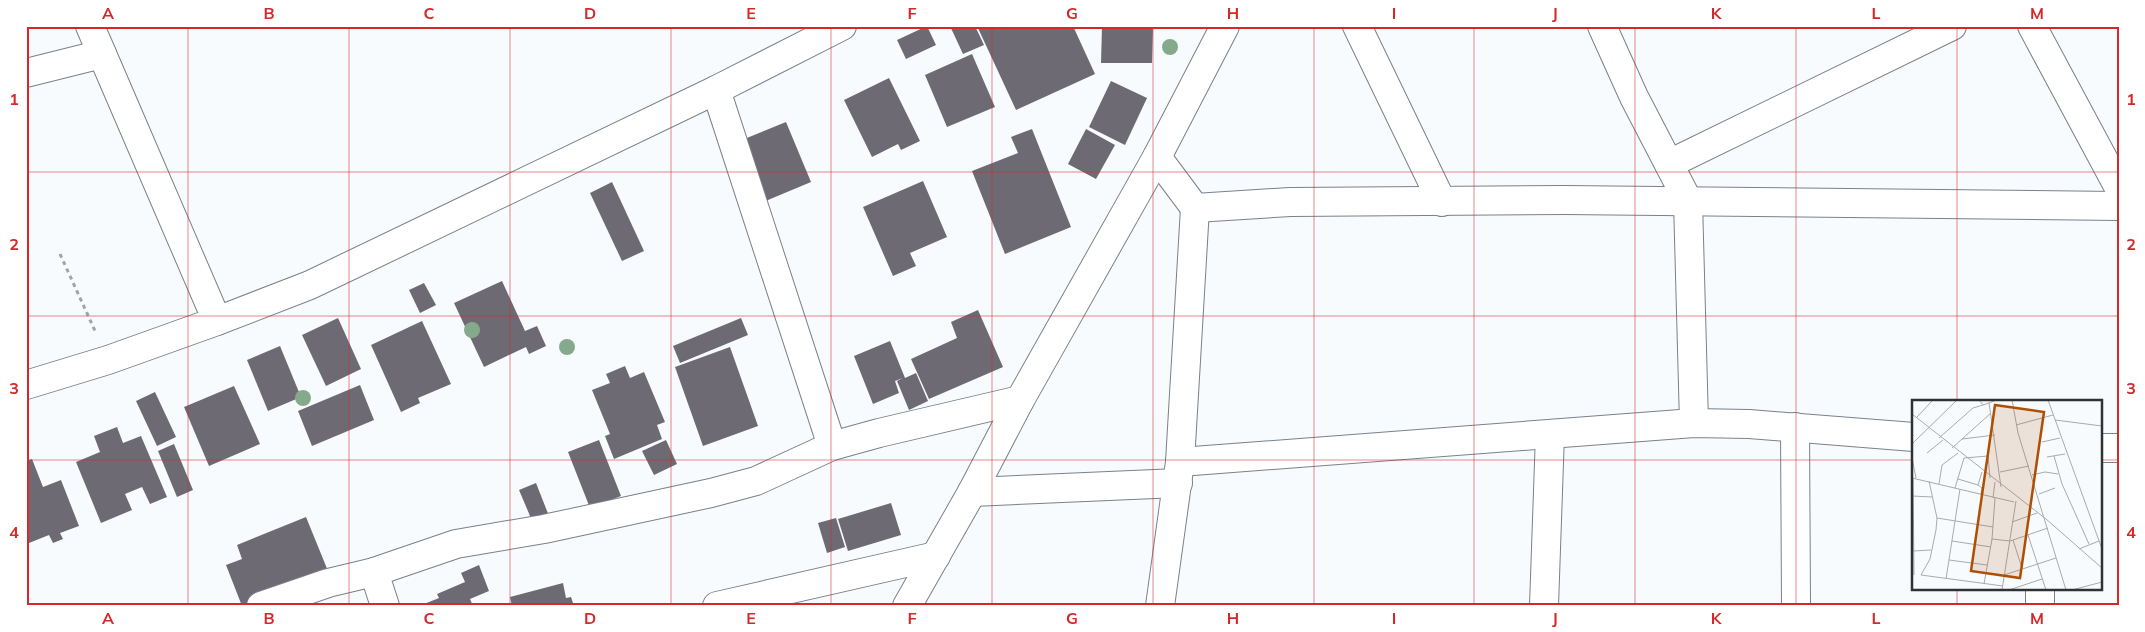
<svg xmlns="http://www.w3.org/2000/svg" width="2145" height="632" font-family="Mulish,sans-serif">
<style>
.building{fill:#6e6a73}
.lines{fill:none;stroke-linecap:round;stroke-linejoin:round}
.minor-casing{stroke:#798189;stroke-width:30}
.path{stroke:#a0a4a7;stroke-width:3;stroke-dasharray:4 4;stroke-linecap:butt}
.minor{stroke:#fff;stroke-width:28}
.tree{fill:#85aa8b}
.grid{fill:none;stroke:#d62828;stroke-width:1;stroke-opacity:0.55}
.inset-road{fill:none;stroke:#a7abae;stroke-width:1}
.view{fill:#ae4f04;fill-opacity:0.15;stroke:#ae4f04;stroke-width:2.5}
.inset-edge{fill:none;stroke:#2e3235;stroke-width:2.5}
.neatline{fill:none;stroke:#d62828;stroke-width:2}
.grid-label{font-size:16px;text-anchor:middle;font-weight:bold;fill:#d62828}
</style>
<rect width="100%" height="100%" fill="#f7fbfe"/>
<g class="building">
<polygon points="927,26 936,45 906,59 897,40"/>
<polygon points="950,26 975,26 984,45 963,54"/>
<polygon points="977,26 1073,26 1095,74 1016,110"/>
<polygon points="1102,26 1153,26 1152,63 1101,63"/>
<polygon points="972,54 995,107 947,127 925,75"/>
<polygon points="889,78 920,141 901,150 898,144 872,157 844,100"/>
<polygon points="1111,81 1147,98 1125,145 1089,127"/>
<polygon points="786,122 811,182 761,203 737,142"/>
<polygon points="1032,129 1071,227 1005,254 972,171 1018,153 1011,137"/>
<polygon points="1086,129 1115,145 1096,179 1068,164"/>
<polygon points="923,181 947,237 910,253 916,266 893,276 863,207"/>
<polygon points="612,182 644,251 622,261 590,193"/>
<polygon points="502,281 525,331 537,326 546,346 529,354 526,347 484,367 454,303"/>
<polygon points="424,283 436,305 420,313 409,290"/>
<polygon points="978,310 1003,367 929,399 911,359 957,338 951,322"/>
<polygon points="338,318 361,369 326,386 302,335"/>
<polygon points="741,318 748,335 680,363 673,346"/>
<polygon points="422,321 451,384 418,398 420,403 401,412 371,345"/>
<polygon points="890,341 905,378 916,373 928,401 909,410 897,381 903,378 895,381 899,393 873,404 854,356"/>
<polygon points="280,346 301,397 268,411 247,360"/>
<polygon points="730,347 758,426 703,446 675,367"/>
<polygon points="625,366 630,378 644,372 665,422 657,425 662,439 614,459 605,436 610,434 592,390 610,383 606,374"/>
<polygon points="360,385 374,420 312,446 298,411"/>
<polygon points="234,386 260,444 209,466 184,407"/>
<polygon points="155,392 176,437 157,446 136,401"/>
<polygon points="117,427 123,443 141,436 167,497 150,504 142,487 125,494 132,510 101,523 76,462 100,452 94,436"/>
<polygon points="599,440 621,496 590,508 568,452"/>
<polygon points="666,440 677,464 654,475 642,451"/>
<polygon points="174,444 193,490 177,497 158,451"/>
<polygon points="32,459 43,487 61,480 79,526 60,533 63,539 53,543 49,535 29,543 26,536 26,461"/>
<polygon points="536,483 549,516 533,523 519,490"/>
<polygon points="891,503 901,535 848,551 838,519"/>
<polygon points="306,517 328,571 242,606 226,565 242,559 237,545"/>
<polygon points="836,518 845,547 827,553 818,523"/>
<polygon points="479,565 489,591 470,599 473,606 419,606 439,598 437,594 465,582 461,573"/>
<polygon points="563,583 566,598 571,597 574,606 512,606 510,597"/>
</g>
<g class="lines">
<defs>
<g id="minor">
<polyline points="90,26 217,321"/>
<polyline points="1357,26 1442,202"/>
<polyline points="1602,26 1634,97 1688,201 1694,423"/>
<polyline points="2032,26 2119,188"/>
<polyline points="26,73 102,54"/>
<polyline points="716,90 832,446"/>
<polyline points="1157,157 1195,208 1290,202 1564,200 2119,206"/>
<polyline points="1669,164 1952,26"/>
<polyline points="26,385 108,360 217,321 310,285 716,90 842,26"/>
<polyline points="1795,427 1796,606"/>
<polyline points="2101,448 2119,448"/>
<polyline points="1180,462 1694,423 1749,424 1914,437"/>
<polyline points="972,492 1178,483"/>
<polyline points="374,572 385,606"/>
<polyline points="2040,588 2040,606"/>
<polyline points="261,606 328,583 374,572 456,544 544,529 711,493 756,481 832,446 879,433 1020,400"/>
<polyline points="717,606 936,556"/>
<polyline points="907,606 972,492 1020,400 1157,157 1225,26"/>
<polyline points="1160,606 1180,462 1195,208"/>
<polyline points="1544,606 1550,434"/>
</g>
</defs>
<use href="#minor" class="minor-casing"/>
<polyline class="path" points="60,254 96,333"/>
<use href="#minor" class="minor"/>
</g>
<g class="tree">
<circle cx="1170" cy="47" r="8"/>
<circle cx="472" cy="330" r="8"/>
<circle cx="567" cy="347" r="8"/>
<circle cx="303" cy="398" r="8"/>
</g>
<path class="grid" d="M188 26V606M349 26V606M510 26V606M671 26V606M831 26V606M992 26V606M1153 26V606M1314 26V606M1474 26V606M1635 26V606M1796 26V606M1957 26V401M26 172H2119M26 316H2119M26 460H1914M2101 460H2119M1957 588V606"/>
<g transform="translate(1912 400)">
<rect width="190" height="190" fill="#f7fbfe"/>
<path class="inset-road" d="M67 0 71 5 85 0M100 0 106 33 154 190M136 0 190 149M77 3 89 87M0 14 134 119 190 168M5 17 21 0M143 20 190 26M104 25 141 15M27 38 61 8 71 5M50 39 83 35M130 42 148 38M0 44 45 0M40 48 79 13M15 53 31 40M142 56 150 84 177 144M135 57 153 54M0 58 4 78M88 72 117 66M120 75 133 72 146 74M0 78 102 102M1 78 2 175M46 79 66 85M27 84 30 65 46 53M43 88 52 58 76 56 78 78M69 94 70 88 66 85 70 72M127 94 143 88M0 96 20 97M81 98 83 82M25 118 81 127M100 122 125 113M116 135 134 190M80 139 98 141 136 128M101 140 110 168M40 141 79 147M167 149 187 141M1 151 19 150M37 160 75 165M9 175 18 159 24 130 25 118 17 81M9 175 91 186M92 175 144 158M34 179 48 89M72 184 80 139 83 98M90 190 104 101M97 190 130 179M160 190 190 182"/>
<path class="view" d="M83 5 132 12 108 178 59 171Z"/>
<rect width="190" height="190" class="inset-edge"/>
</g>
<rect width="2145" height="632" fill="none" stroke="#ffffff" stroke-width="55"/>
<rect x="28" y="28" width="2090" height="576" class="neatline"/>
<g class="grid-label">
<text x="108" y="19">A</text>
<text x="269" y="19">B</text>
<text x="429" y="19">C</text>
<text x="590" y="19">D</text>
<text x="751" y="19">E</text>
<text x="912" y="19">F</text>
<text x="1072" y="19">G</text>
<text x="1233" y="19">H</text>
<text x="1394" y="19">I</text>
<text x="1555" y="19">J</text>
<text x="1716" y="19">K</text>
<text x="1876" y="19">L</text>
<text x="2037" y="19">M</text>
<text x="14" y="105">1</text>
<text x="2131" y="105">1</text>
<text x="14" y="250">2</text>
<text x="2131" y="250">2</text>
<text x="14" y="394">3</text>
<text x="2131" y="394">3</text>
<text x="14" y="538">4</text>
<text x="2131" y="538">4</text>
<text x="108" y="624">A</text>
<text x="269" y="624">B</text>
<text x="429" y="624">C</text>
<text x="590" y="624">D</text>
<text x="751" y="624">E</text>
<text x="912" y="624">F</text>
<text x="1072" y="624">G</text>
<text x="1233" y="624">H</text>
<text x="1394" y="624">I</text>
<text x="1555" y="624">J</text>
<text x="1716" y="624">K</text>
<text x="1876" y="624">L</text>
<text x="2037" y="624">M</text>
</g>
</svg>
